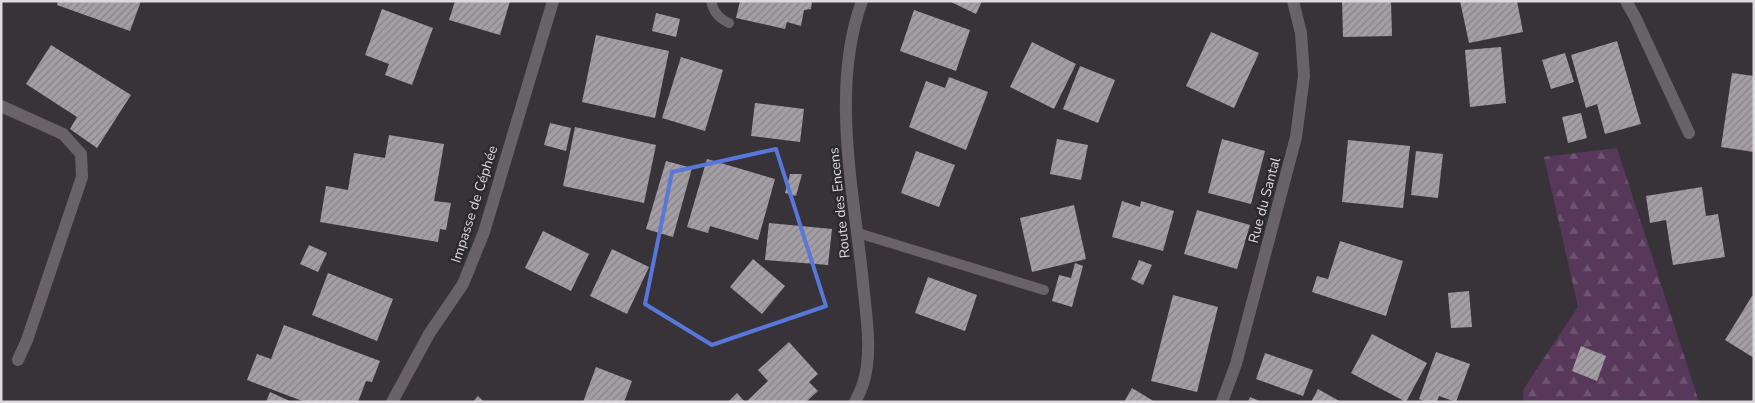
<svg xmlns="http://www.w3.org/2000/svg" width="1755" height="403" font-family="'Nunito Sans',sans-serif">
<style>
.forest{fill:url(#forest-firs)}
.building{fill:url(#building-hatch)}
.lines{fill:none;stroke-linecap:round;stroke-linejoin:round}
.service{stroke:#696369;stroke-width:10}
.minor{stroke:#696369;stroke-width:12}
.tertiary{stroke:#696369;stroke-width:12}
.marked{fill:none;stroke:#5778da;stroke-width:4;stroke-linejoin:round}
.labels{text-anchor:middle;stroke-width:5;stroke-linejoin:round;paint-order:stroke}
.street-label{font-size:14px;fill:#dddade;stroke:#2d292e}
</style>
<defs>
<pattern id="forest-firs" width="22" height="20" patternUnits="userSpaceOnUse" patternTransform="scale(1.25)"><rect width="22" height="20" fill="#57385b"/><path d="M5 1l3.5 6h-7zM16 11l3.5 6h-7z" fill="#6f5472"/></pattern>
<pattern id="building-hatch" width="6" height="6" patternUnits="userSpaceOnUse" patternTransform="scale(1.25)"><rect width="6" height="6" fill="#a59fa5"/><path d="M-1 1l2-2M0 6l6-6M5 7l2-2" fill="none" stroke="#878388"/></pattern>
</defs>
<rect width="100%" height="100%" fill="#373338"/>
<polygon class="forest" points="1617,148 1699,402 1523,402 1523,390 1578,307 1544,157"/>
<g class="building">
<polygon points="58,1 141,1 130,31 57,5"/>
<polygon points="455,1 510,1 500,35 449,20"/>
<polygon points="740,1 812,1 811,9 804,10 801,26 787,22 785,29 736,18"/>
<polygon points="949,1 982,1 976,14"/>
<polygon points="1342,1 1391,1 1392,36 1343,37"/>
<polygon points="1460,1 1517,1 1523,32 1469,43"/>
<polygon points="382,9 433,28 412,85 385,75 389,64 365,55"/>
<polygon points="914,10 970,30 956,71 900,51"/>
<polygon points="656,13 680,19 676,37 652,31"/>
<polygon points="1211,32 1259,53 1234,108 1186,86"/>
<polygon points="596,35 669,51 655,118 582,102"/>
<polygon points="1617,41 1641,124 1605,134 1597,104 1586,108 1571,55"/>
<polygon points="1032,42 1076,64 1054,109 1010,87"/>
<polygon points="51,45 131,95 97,148 70,129 77,117 26,84"/>
<polygon points="1501,47 1506,103 1470,107 1465,50"/>
<polygon points="1565,53 1574,82 1551,89 1542,60"/>
<polygon points="681,57 723,70 705,131 662,118"/>
<polygon points="1080,66 1115,80 1098,123 1063,109"/>
<polygon points="1732,73 1754,76 1754,152 1721,147"/>
<polygon points="949,77 988,92 966,150 909,127 926,81 945,88"/>
<polygon points="755,103 804,109 800,142 751,136"/>
<polygon points="1581,113 1587,138 1568,143 1562,117"/>
<polygon points="550,123 571,128 566,151 544,145"/>
<polygon points="575,127 656,145 644,203 563,186"/>
<polygon points="389,135 444,144 434,201 451,203 446,230 440,229 438,242 320,222 326,186 348,190 354,153 385,158"/>
<polygon points="1057,139 1088,145 1081,180 1050,174"/>
<polygon points="1222,139 1265,151 1251,204 1208,193"/>
<polygon points="1348,140 1410,146 1403,208 1342,202"/>
<polygon points="916,151 955,165 939,207 901,193"/>
<polygon points="1416,151 1443,154 1438,198 1411,195"/>
<polygon points="707,159 775,179 758,240 710,226 708,233 687,227"/>
<polygon points="666,161 692,168 673,237 646,229"/>
<polygon points="790,174 802,174 796,196 785,193"/>
<polygon points="1702,187 1706,216 1718,214 1725,257 1673,265 1666,220 1650,223 1646,196"/>
<polygon points="1122,201 1140,207 1141,201 1174,211 1163,251 1112,237"/>
<polygon points="1074,205 1086,259 1032,272 1020,218"/>
<polygon points="1197,210 1250,225 1237,269 1184,254"/>
<polygon points="769,223 832,229 828,265 765,260"/>
<polygon points="543,231 589,254 571,291 525,268"/>
<polygon points="1340,241 1403,261 1386,316 1312,292 1317,276 1328,279"/>
<polygon points="309,245 327,253 318,272 300,264"/>
<polygon points="612,249 649,267 627,314 590,296"/>
<polygon points="753,259 785,286 762,314 730,287"/>
<polygon points="1139,260 1152,265 1143,285 1131,279"/>
<polygon points="1075,263 1083,266 1072,307 1052,301 1059,275 1071,278"/>
<polygon points="328,273 393,299 377,341 312,315"/>
<polygon points="928,277 977,295 965,331 915,313"/>
<polygon points="1469,291 1472,327 1451,328 1448,293"/>
<polygon points="1173,295 1218,307 1197,392 1151,381"/>
<polygon points="1752,296 1754,297 1754,358 1725,340"/>
<polygon points="284,325 380,361 372,382 366,381 358,402 305,402 247,380 257,354 271,359"/>
<polygon points="1372,334 1427,363 1406,402 1351,373"/>
<polygon points="789,342 818,374 809,382 818,391 806,402 746,402 768,381 758,370"/>
<polygon points="1581,346 1606,356 1597,381 1572,371"/>
<polygon points="1436,352 1470,364 1456,402 1439,396 1437,402 1426,402 1419,399"/>
<polygon points="1265,353 1313,370 1303,396 1256,379"/>
<polygon points="596,367 632,381 624,402 583,402"/>
<polygon points="1132,388 1155,402 1124,402"/>
<polygon points="1318,389 1341,402 1311,402"/>
<polygon points="270,392 292,402 266,402"/>
<polygon points="737,393 745,402 730,402 729,401"/>
<polygon points="478,396 484,402 473,402"/>
<polygon points="1250,397 1262,402 1248,402"/>
</g>
<g class="lines">
<g class="service">
<path d="M711 1C714 13 719 18 729 23"/>
<polyline points="858,233 1044,290"/>
</g>
<g class="minor">
<polyline points="1626,1 1635,17 1689,133"/>
<polyline points="1,106 63,134 81,154 82,177 27,340 18,360"/>
<polyline points="392,402 429,334 463,284 484,232 553,1"/>
<polyline points="1222,402 1236,364 1296,137 1304,76 1301,33 1293,1"/>
</g>
<path class="tertiary" d="M855 402C858 396 861 390 863 384 873 353 866 315 863 283 854 192 830 89 862 1"/>
</g>
<path class="marked" d="M776 149 826 306 712 345 645 304 672 172Z"/>
<g class="labels">
<g class="street-label">
<text transform="translate(1264 200) rotate(-75)" y="5">Rue du Santal</text>
<text transform="translate(839 203) rotate(-96)" y="5">Route des Encens</text>
<text transform="translate(474 204) rotate(-72)" y="5">Impasse de Céphée</text>
</g>
</g>
<rect width="1755" height="403" fill="none" stroke="#dddade" stroke-width="5"/>
</svg>
